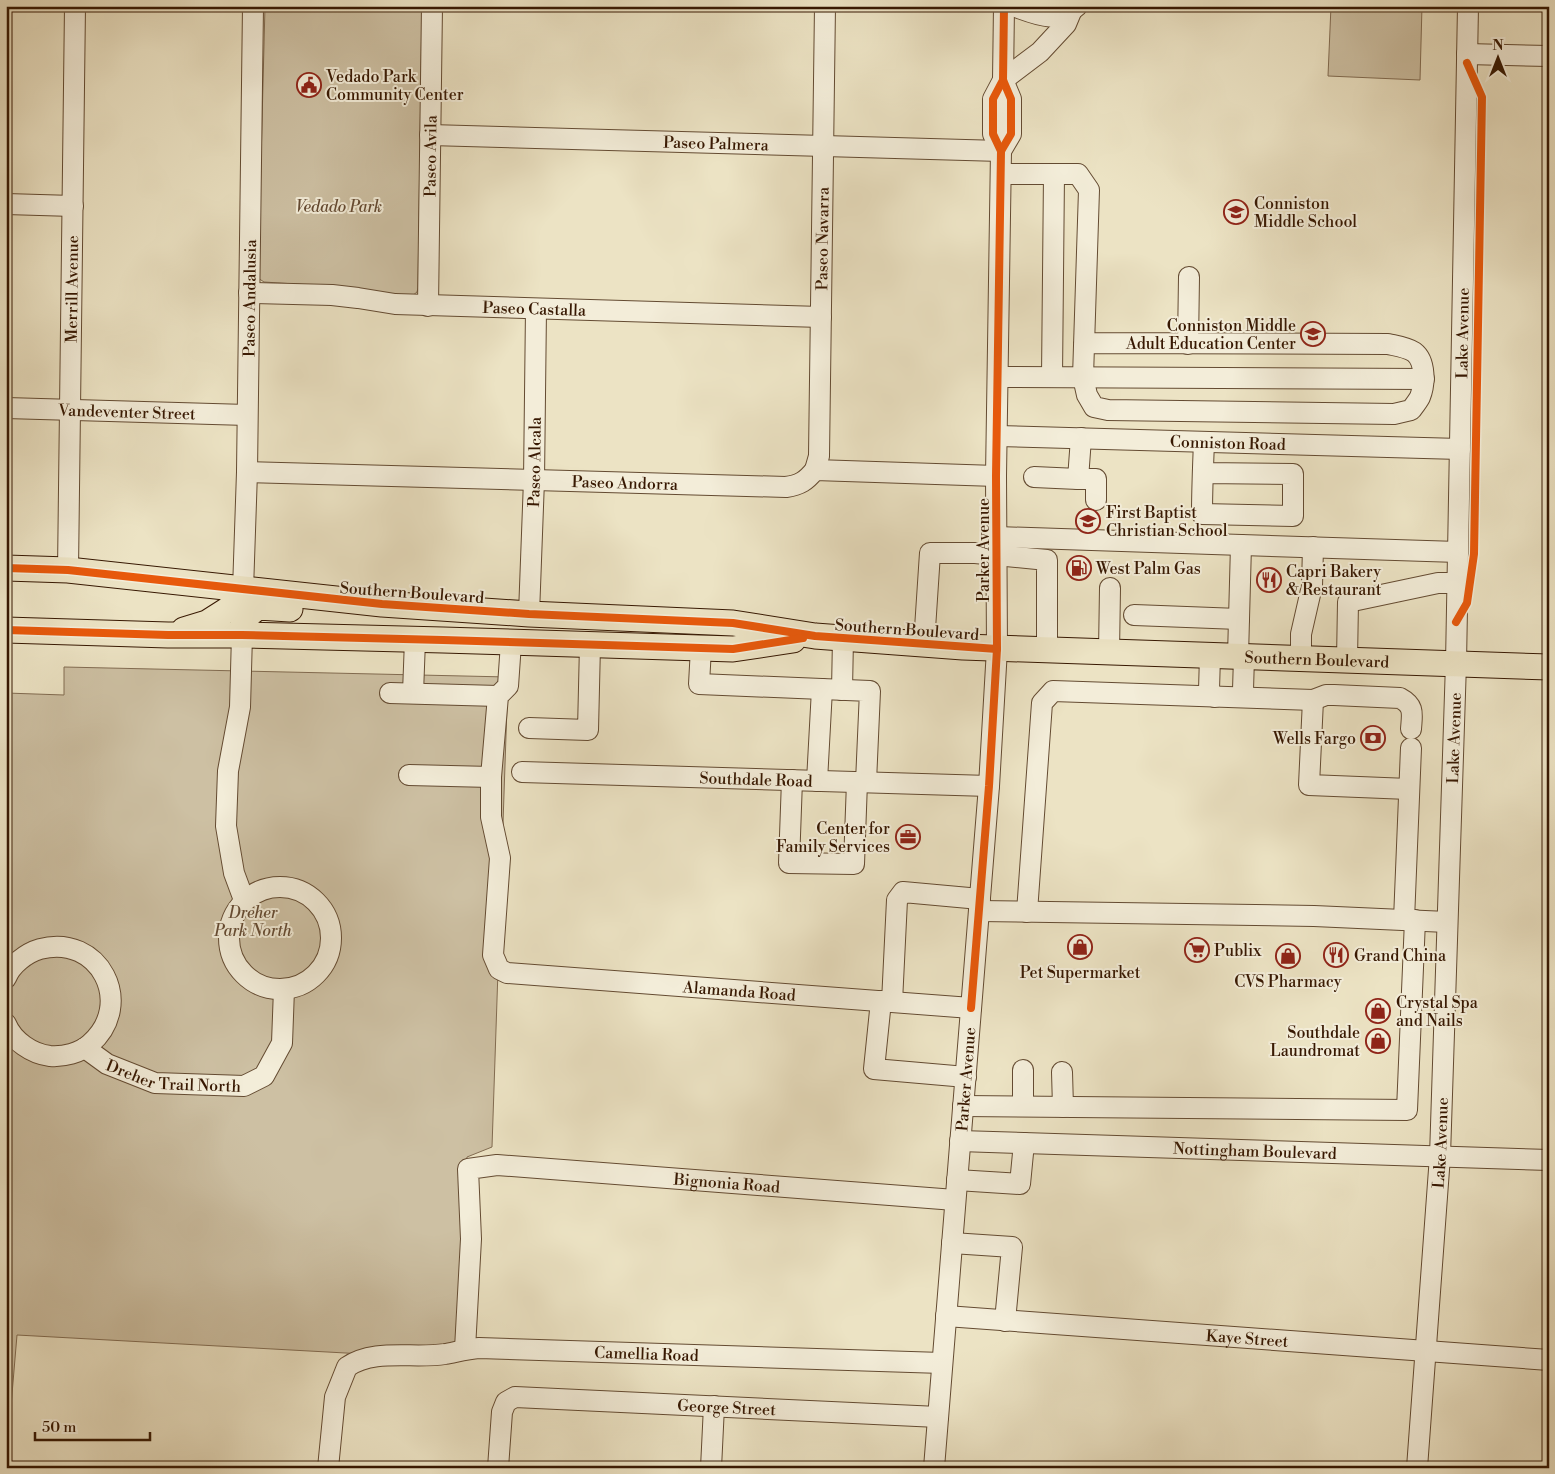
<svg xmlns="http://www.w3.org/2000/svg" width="1555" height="1474" font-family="'Libre Bodoni',serif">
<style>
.green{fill:#cdc0a3;stroke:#826c52}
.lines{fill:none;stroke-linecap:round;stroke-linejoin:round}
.minor-casing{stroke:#644b32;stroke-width:22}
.major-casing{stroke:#371802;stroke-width:27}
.minor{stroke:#f3edd9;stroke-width:20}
.major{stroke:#ece3c4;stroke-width:25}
.cycleway-casing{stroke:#f3edd9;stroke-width:11}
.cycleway{stroke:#e8590c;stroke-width:8}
.labels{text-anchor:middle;stroke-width:4;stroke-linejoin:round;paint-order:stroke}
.poi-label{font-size:16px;fill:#371802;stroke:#f3edd9;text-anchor:start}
.street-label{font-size:16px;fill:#371802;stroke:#f3edd9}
.park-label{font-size:16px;font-style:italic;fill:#644a32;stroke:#f3edd9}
</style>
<rect width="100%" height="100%" fill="#ece3c4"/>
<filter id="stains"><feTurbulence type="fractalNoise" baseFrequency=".004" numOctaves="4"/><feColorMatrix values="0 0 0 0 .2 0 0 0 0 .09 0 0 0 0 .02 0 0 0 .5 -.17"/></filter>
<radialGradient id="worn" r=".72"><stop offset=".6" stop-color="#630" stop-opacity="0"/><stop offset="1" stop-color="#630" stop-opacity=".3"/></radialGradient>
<g class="green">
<polygon points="265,6 422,6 418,288 417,292 412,296 384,296 342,287 264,282 258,278"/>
<polygon points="1331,6 1422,6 1420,80 1328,76"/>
<polygon points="64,667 508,677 492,1147 467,1157 455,1359 17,1335 6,1465 6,693 64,695"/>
</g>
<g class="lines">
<defs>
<g id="minor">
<path d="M1013 6C1036 14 1057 25 1077 6"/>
<polyline points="1467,54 1549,56"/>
<path id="s1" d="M430 135 1001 151"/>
<polyline points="1001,151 993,134 993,99 1003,80 1040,52 1066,24 1071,12"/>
<path d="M1001 174H1078L1089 190 1083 377 1087 395 1094 407 1108 410 1394 414 1411 410C1414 406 1418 401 1420 397 1425 385 1426 361 1414 352 1406 347 1397 346 1388 344L1084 343"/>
<polyline points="6,204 73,206"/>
<path id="s2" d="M249 293 332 295 358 298 395 304 821 317"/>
<path id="s3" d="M428 306 432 6"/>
<polyline points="1188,344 1189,277"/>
<polyline points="998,377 1424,379"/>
<polyline points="1052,377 1054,174"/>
<path id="s4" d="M6 408 247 415"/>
<path id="s5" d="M997 436 1460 449"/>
<path id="s6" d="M815 470 819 456 825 6"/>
<path id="s7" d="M247 472 786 487C800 485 806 481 815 470L996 476"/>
<path d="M1203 473 1293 474V516L1202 514C1202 490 1203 466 1204 442"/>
<polyline points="1034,477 1078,479 1081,438"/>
<polyline points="1078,479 1096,479 1096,500"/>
<polyline points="997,537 1458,552"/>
<path id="s8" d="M68 570 75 6"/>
<path id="s9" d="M243 590 247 472 253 6"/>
<path id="s10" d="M529 614 534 480 536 309"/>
<polyline points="1134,615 1239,619"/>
<polyline points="242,635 240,707 228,771 226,826 234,873 244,900"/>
<path id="s11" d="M511 643 508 686 498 696 491 777V817L500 858 493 955 499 969 507 973 971 1008"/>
<polyline points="924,644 930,553 975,553 1047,560 1047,650"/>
<polyline points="701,648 699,684 870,691 866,782"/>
<polyline points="1109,652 1110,588"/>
<polyline points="1210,656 1209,690 1215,697"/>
<polyline points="1238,656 1241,545"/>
<polyline points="1244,657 1243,690 1246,697"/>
<polyline points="1301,658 1301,634 1312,586 1313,547"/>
<polyline points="1347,660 1348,602 1438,583 1457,583"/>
<polyline points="842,690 843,638"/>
<polyline points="390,693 498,696"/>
<polyline points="413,693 415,640"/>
<polyline points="1313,700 1309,785 1409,789"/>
<polyline points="529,728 588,730 590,645"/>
<path id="s12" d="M522 772 989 786"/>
<polyline points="409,775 491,777"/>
<polyline points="792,780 789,863 854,864 857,782"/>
<polyline points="817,781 822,689"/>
<circle cx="280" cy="938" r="51"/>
<polyline points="979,911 1314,916 1447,922"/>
<path d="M1027 912 1042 703 1053 691 1313 700 1326 695H1334L1400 698C1415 706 1412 714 1411 729"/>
<polyline points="1404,920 1411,748"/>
<path d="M6 978C11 965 26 953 40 949 99 933 136 1004 90 1044 80 1053 64 1057 50 1056 32 1054 13 1041 6 1024"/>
<polyline points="881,1001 874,1069 966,1077"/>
<polyline points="892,1002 897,900 903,892 980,899"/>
<path id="s13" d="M85 1048 107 1064 155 1083 244 1086 264 1076 282 1043 284 989"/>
<polyline points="1023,1070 1023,1106"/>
<polyline points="1062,1072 1063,1107"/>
<polyline points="963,1106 1407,1110 1415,920"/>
<path id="s14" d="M960 1141 1549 1160"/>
<polyline points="957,1180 1020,1184 1024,1143"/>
<polyline points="952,1243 1012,1247 1005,1321"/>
<path id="s15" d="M946 1316 1549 1360"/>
<path id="s16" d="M465 1349 471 1239 468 1169 497 1165 955 1200"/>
<path id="s17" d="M328 1468 335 1397 347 1367C374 1348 413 1359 445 1354 456 1352 467 1349 479 1348L942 1363"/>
<path id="s18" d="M498 1468 502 1412 506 1402 515 1397 938 1417"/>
<polyline points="711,1468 714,1406"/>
<path id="s19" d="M934 1468 989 786 997 649 996 476 1001 151 1011 134V99L1003 80 1004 6"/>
<path id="s20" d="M1417 1468 1440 1156 1456 663 1468 6"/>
</g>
<g id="major">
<path id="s21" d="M6 568 68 570 382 604 529 614 733 623 815 636 963 647 1549 667"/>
<polyline points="6,630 168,635 242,635 443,640 733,649 793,640"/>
<polyline points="184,630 207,623 229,609 243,590"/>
<path d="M242 635C242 620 247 615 258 607L290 609"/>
</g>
</defs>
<use href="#minor" class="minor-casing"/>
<use href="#major" class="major-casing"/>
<use href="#minor" class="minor"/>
<use href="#major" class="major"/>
<defs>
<g id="cycleway">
<polyline points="1001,151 993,134 993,99 1003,80"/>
<polyline points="6,568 68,570 382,604 529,614 733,623 815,636 997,649"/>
<polyline points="1456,622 1467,603 1474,554 1482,97 1467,63"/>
<polyline points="6,630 168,635 242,635 443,640 733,649 803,638"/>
<polyline points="971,1008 989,786 997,649 996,476 1001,151 1011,134 1011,99 1003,80 1004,6"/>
</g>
</defs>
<use href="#cycleway" class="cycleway-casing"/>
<use href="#cycleway" class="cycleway"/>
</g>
<defs>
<symbol id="civic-ring" viewBox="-11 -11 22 22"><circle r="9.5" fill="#f3edd9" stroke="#8f2418" stroke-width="1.5"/><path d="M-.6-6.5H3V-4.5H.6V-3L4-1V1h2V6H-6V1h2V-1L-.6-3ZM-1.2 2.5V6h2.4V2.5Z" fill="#8f2418"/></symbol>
<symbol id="school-ring" viewBox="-11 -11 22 22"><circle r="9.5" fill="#f3edd9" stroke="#8f2418" stroke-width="1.5"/><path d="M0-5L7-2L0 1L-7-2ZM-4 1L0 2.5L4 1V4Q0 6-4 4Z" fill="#8f2418"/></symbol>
<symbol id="fuel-ring" viewBox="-11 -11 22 22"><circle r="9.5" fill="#f3edd9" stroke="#8f2418" stroke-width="1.5"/><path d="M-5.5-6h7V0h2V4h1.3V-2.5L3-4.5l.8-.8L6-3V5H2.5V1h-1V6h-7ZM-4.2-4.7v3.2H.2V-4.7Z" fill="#8f2418"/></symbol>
<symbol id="restaurant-ring" viewBox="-11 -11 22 22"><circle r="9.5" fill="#f3edd9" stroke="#8f2418" stroke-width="1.5"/><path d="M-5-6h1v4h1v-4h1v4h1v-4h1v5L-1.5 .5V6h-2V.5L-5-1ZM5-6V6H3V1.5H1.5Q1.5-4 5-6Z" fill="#8f2418"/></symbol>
<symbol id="bank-ring" viewBox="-11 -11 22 22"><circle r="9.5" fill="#f3edd9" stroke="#8f2418" stroke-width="1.5"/><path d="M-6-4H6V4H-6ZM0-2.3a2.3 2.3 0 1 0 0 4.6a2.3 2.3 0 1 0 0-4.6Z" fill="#8f2418"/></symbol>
<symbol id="office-ring" viewBox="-11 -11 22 22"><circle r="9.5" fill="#f3edd9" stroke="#8f2418" stroke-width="1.5"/><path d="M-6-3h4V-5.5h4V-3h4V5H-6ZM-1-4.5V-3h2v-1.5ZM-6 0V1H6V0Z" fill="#8f2418"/></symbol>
<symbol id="shop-ring" viewBox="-11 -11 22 22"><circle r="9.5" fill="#f3edd9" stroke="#8f2418" stroke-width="1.5"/><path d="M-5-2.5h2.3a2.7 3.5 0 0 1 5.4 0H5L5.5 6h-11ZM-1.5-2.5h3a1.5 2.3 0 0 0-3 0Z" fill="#8f2418"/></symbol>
<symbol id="supermarket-ring" viewBox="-11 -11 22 22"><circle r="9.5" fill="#f3edd9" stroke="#8f2418" stroke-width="1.5"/><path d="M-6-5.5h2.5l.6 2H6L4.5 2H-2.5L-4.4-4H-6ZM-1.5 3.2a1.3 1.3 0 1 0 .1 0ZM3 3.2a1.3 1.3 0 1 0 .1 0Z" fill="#8f2418"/></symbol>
</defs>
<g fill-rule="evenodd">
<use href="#civic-ring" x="295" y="71" width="28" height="28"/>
<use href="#school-ring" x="1222" y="198" width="28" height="28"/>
<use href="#school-ring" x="1299" y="320" width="28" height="28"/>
<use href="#school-ring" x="1074" y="507" width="28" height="28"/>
<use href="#fuel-ring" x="1065" y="554" width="28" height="28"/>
<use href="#restaurant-ring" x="1255" y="566" width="28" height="28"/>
<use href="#bank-ring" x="1359" y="724" width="28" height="28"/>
<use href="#office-ring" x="894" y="823" width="28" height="28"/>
<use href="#shop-ring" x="1066" y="933" width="28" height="28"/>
<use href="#supermarket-ring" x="1183" y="936" width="28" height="28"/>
<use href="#restaurant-ring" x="1322" y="941" width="28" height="28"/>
<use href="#shop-ring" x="1274" y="942" width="28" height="28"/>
<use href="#shop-ring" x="1364" y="997" width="28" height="28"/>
<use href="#shop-ring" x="1364" y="1027" width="28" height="28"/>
</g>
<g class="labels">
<g class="poi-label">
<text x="326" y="82">Vedado Park<tspan x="326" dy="18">Community Center</tspan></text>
<text x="1254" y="209">Conniston<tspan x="1254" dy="18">Middle School</tspan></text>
<text x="1296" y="331" text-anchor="end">Conniston Middle<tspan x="1296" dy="18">Adult Education Center</tspan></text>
<text x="1106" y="518">First Baptist<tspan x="1106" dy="18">Christian School</tspan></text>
<text x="1096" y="574">West Palm Gas</text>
<text x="1286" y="577">Capri Bakery<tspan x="1286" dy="18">&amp; Restaurant</tspan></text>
<text x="1356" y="744" text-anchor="end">Wells Fargo</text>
<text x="890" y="834" text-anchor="end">Center for<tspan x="890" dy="18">Family Services</tspan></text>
<text x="1214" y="956">Publix</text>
<text x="1354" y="961">Grand China</text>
<text x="1080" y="978" text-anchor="middle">Pet Supermarket</text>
<text x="1288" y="987" text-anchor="middle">CVS Pharmacy</text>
<text x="1396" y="1008">Crystal Spa<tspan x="1396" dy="18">and Nails</tspan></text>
<text x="1360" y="1038" text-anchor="end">Southdale<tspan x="1360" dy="18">Laundromat</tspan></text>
</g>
<g class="street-label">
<text dy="6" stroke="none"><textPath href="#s1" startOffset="286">Paseo Palmera</textPath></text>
<text dy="6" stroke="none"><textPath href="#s3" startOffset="150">Paseo Avila</textPath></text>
<text dy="6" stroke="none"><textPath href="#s6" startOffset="232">Paseo Navarra</textPath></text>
<text dy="6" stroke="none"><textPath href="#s8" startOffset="281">Merrill Avenue</textPath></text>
<text dy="6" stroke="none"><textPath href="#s9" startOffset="292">Paseo Andalusia</textPath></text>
<text dy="6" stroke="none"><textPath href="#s2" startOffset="286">Paseo Castalla</textPath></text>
<text dy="6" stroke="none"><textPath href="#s20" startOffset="1136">Lake Avenue</textPath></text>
<text dy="6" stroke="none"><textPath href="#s4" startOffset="121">Vandeventer Street</textPath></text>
<text dy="6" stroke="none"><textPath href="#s5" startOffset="231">Conniston Road</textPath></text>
<text dy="6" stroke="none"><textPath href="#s10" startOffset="152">Paseo Alcala</textPath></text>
<text dy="6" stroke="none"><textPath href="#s7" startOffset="378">Paseo Andorra</textPath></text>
<text transform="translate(983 550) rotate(-90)" y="6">Parker Avenue</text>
<text transform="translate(412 592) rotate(4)" y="6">Southern Boulevard</text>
<text transform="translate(907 629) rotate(4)" y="6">Southern Boulevard</text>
<text dy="6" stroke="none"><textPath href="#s21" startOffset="1315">Southern Boulevard</textPath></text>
<text dy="6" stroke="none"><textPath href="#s20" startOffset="731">Lake Avenue</textPath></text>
<text dy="6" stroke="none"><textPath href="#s12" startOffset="234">Southdale Road</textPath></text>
<text dy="6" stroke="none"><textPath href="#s11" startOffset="575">Alamanda Road</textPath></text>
<text dy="6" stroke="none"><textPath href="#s13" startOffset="96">Dreher Trail North</textPath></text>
<text dy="6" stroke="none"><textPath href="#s19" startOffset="390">Parker Avenue</textPath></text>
<text dy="6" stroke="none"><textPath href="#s20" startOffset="326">Lake Avenue</textPath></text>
<text dy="6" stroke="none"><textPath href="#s14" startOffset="295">Nottingham Boulevard</textPath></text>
<text dy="6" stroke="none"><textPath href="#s16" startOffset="440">Bignonia Road</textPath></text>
<text dy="6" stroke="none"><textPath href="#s15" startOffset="302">Kaye Street</textPath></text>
<text dy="6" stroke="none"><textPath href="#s17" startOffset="406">Camellia Road</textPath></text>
<text dy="6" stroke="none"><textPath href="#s18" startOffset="289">George Street</textPath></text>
</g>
<g class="park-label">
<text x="339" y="212">Vedado Park</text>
<text x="253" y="918">Dreher<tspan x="253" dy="18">Park North</tspan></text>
</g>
</g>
<rect width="1555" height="1474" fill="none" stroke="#ece3c4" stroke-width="25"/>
<rect x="8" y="8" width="1540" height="1459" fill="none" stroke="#371802" stroke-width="2.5"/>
<rect x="12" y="12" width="1530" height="1449" fill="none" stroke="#371802"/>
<g transform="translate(1498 58)" stroke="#f3edd9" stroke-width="4" paint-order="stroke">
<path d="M0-4L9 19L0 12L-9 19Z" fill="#371802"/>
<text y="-8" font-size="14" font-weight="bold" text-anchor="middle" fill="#371802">N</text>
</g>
<path d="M35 1432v8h115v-8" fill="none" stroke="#371802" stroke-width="2.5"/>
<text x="42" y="1432" font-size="15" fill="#371802" stroke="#f3edd9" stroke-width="4" paint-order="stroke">50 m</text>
<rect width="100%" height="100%" filter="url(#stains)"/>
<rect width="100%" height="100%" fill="url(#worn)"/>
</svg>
